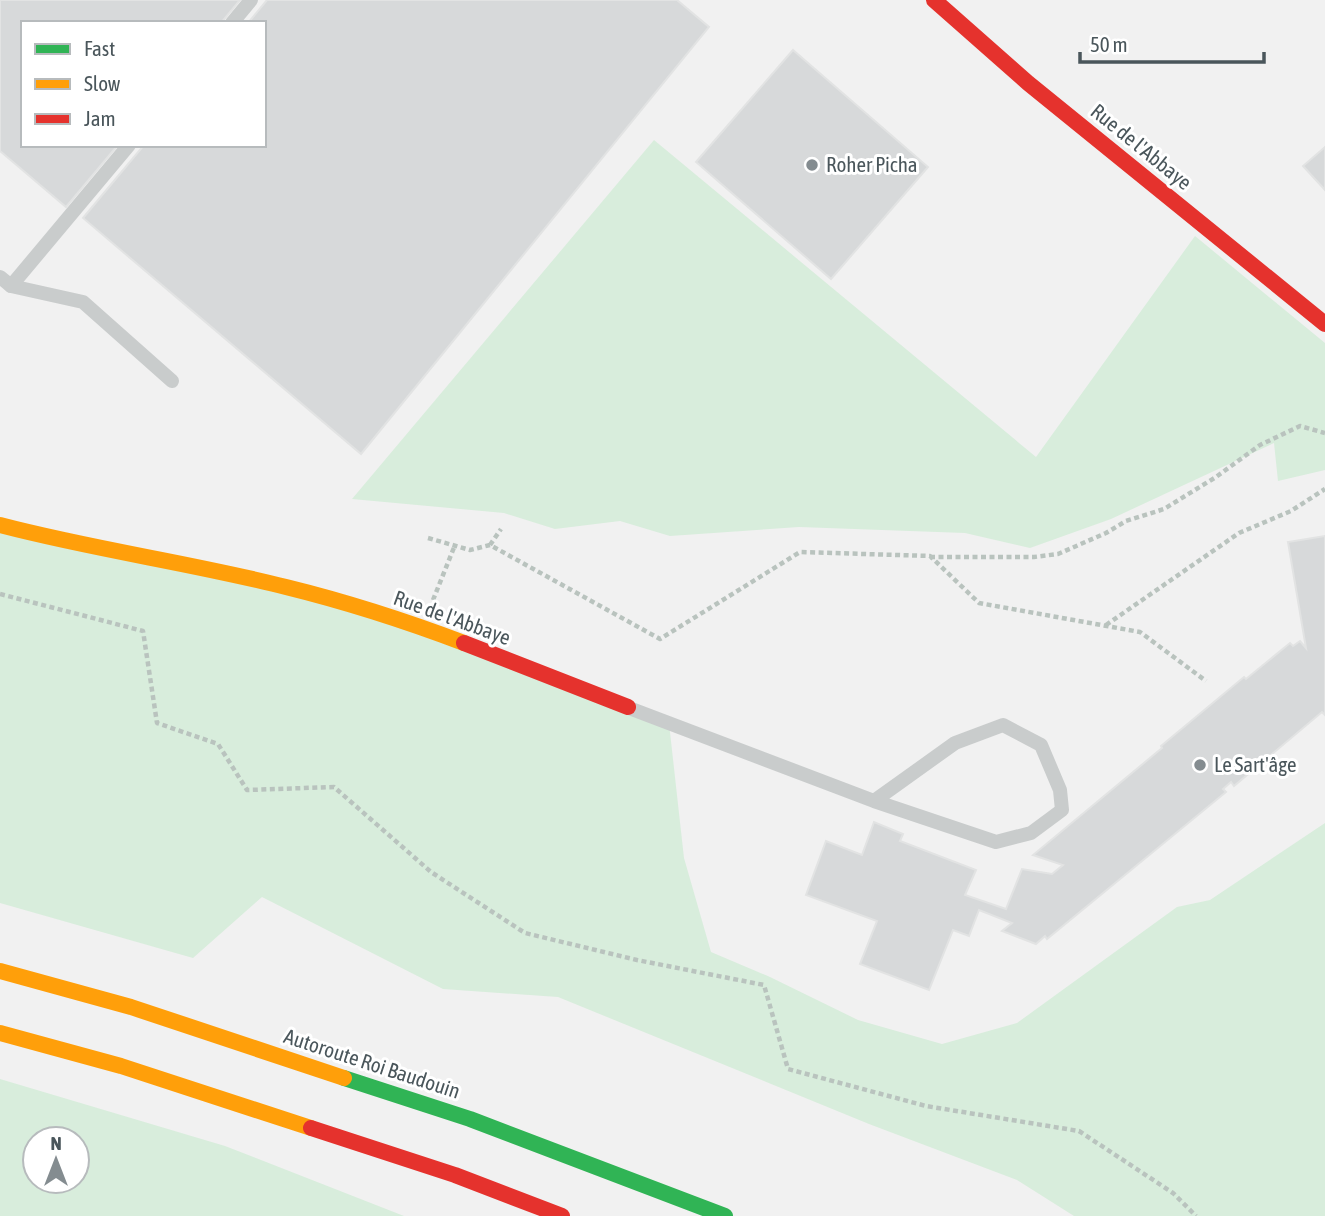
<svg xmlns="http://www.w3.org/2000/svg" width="1325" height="1216" font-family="'Asap Condensed',sans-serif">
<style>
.green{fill:#d8eddc;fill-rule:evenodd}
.building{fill:#d7d9da;stroke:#e2e3e3;stroke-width:2}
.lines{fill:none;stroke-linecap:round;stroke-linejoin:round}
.path{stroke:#b9c3be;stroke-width:4.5;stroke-dasharray:5 3.5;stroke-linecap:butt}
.lane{stroke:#c9cccc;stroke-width:14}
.fast{stroke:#30b455;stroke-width:16}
.slow{stroke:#ff9f0a;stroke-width:16}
.jam{stroke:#e5322d;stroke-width:16}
.poi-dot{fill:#848c90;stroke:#fff;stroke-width:2.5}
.labels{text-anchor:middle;stroke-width:6;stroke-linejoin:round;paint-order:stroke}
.street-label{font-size:21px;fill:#4a565b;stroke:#fff}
.poi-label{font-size:21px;fill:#4a565b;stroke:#fff;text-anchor:start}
</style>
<rect width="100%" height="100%" fill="#f1f1f1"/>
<g class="green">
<polygon points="654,140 1036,457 1195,236 1325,343 1325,470 1278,481 1274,443 1111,519 1030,548 965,533 799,527 670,536 620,521 555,529 504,513 352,499"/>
<polygon points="0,525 287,587 669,723 684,858 711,952 770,977 858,1020 942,1044 1017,1023 1177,907 1210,900 1325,823 1325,1216 1074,1216 1017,1180 869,1124 558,997 443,989 262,897 193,958 0,903"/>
<path d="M0 1079 225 1146 404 1216H0ZM77 1139V1181H35V1139Z"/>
</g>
<g class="building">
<polygon points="0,0 240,0 221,23 23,23 23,145 118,145 66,207 0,151"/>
<polygon points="267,0 677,0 709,27 361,454 83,218 144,145 264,145 264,23 248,23"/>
<polygon points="793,50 928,167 831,279 696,162"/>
<polygon points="1325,147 1325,190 1303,166"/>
<polygon points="1325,536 1325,715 1322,712 1234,786 1231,782 1223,789 1226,792 1047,939 1045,936 1036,944 1002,931 1012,923 979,910 969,936 953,930 929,990 860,964 877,921 806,895 826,841 862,855 874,822 903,834 900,841 976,870 965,895 1006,909 1022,869 1052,874 1063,865 1033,855 1162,748 1161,746 1244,677 1246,679 1290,643 1293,646 1300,641 1306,648 1288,542"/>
</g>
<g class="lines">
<g class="path">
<polyline points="428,538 470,550 490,545 660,639 800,552 930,556 979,603 1140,632 1206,681"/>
<polyline points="490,545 501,529"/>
<polyline points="930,557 1034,557 1058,554 1106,533 1126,521 1164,509 1216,477 1260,445 1300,426 1325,433"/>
<polyline points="0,594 143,631 157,723 218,744 247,790 334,787 431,872 525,933 637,960 764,985 788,1069 926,1106 1079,1131 1173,1193 1196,1216"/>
<polyline points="433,600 455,545"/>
<polyline points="1106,625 1239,533 1291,511 1325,489"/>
</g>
<g class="lane">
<polyline points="232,23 251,0"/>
<polyline points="0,277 11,286 83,302 172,381"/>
<polyline points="11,286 129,145"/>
<polyline points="629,708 874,801 996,842 1031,833 1062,810 1060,790 1041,745 1003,725 955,743 874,801"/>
</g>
<polyline class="fast" points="344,1078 470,1119 725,1216"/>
<g class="slow">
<path d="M0 525C95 550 192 563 286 587 347 602 406 621 464 643"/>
<polyline points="0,971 131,1007 344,1078"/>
<polyline points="0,1033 121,1066 311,1128"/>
</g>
<g class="jam">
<polyline points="934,0 1028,83 1325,324"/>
<polyline points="464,643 628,707"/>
<polyline points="311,1128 455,1175 562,1216"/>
</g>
</g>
<g class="poi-dot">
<circle cx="812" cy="165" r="7"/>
<circle cx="1200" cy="765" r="7"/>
</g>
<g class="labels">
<g class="street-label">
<text transform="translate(1141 147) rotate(39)" y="7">Rue de l'Abbaye</text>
<text transform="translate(452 618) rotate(20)" y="7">Rue de l'Abbaye</text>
<text transform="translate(372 1064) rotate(18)" y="7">Autoroute Roi Baudouin</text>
</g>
<g class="poi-label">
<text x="826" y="172">Roher Picha</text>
<text x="1214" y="772">Le Sart'âge</text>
</g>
</g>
<rect x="21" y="21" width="245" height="126" fill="#ffffff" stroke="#b7bbbd" stroke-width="2"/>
<rect x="35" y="44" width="35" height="10" fill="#30b455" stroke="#b7bbbd" stroke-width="2"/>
<text x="84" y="56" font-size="21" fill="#4a565b">Fast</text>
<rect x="35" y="79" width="35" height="10" fill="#ff9f0a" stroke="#b7bbbd" stroke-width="2"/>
<text x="84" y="91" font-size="21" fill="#4a565b">Slow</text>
<rect x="35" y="114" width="35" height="10" fill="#e5322d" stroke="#b7bbbd" stroke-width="2"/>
<text x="84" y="126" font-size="21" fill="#4a565b">Jam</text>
<g transform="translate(56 1160)"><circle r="33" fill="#ffffff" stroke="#b7bbbd" stroke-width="2"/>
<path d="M0-5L12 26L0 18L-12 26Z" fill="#848c90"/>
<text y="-10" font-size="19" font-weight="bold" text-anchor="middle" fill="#4a565b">N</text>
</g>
<path d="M1080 52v10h184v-10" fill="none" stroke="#4a565b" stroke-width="3.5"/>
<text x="1090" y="52" font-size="21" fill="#4a565b" stroke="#ffffff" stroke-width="5" paint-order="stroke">50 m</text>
</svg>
